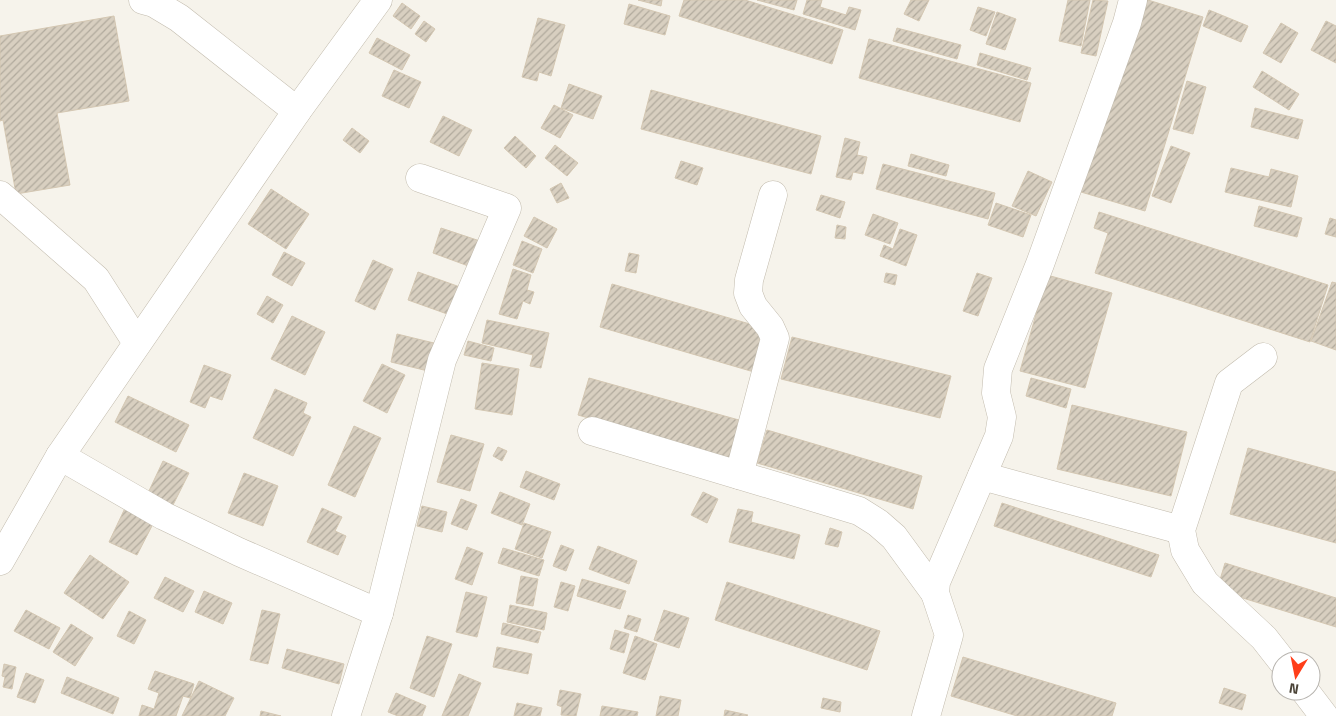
<svg xmlns="http://www.w3.org/2000/svg" width="1336" height="716" font-family="'Titillium Web',sans-serif">
<style>
.building{fill:url(#building-hatch);stroke:#d4c7b2}
.lines{fill:none;stroke-linecap:round;stroke-linejoin:round}
.minor-casing{stroke:#c2bbad;stroke-width:29}
.minor{stroke:#fff;stroke-width:28}
</style>
<defs>
<pattern id="building-hatch" width="6" height="6" patternUnits="userSpaceOnUse" patternTransform="scale(1.25)"><rect width="6" height="6" fill="#d8cfc0"/><path d="M-1 1l2-2M0 6l6-6M5 7l2-2" fill="none" stroke="#b1aa9d"/></pattern>
</defs>
<rect width="100%" height="100%" fill="#f6f3eb"/>
<g class="building">
<polygon points="638,0 662,0 661,6"/>
<polygon points="684,0 745,0 843,30 832,64 679,16"/>
<polygon points="757,0 797,0 794,10"/>
<polygon points="807,0 822,0 820,7 846,15 849,7 861,10 855,30 803,14"/>
<polygon points="911,0 929,0 919,21 904,14"/>
<polygon points="1068,0 1090,0 1081,46 1059,41"/>
<polygon points="1093,0 1108,1 1096,56 1081,53"/>
<polygon points="1139,0 1148,0 1203,17 1145,211 1081,192"/>
<polygon points="402,3 420,16 411,29 393,16"/>
<polygon points="629,4 670,16 665,35 624,24"/>
<polygon points="978,7 995,12 986,36 970,30"/>
<polygon points="1209,10 1248,26 1241,42 1203,26"/>
<polygon points="997,12 1016,19 1005,50 986,44"/>
<polygon points="114,16 129,101 57,113 70,185 16,194 3,120 0,121 0,36"/>
<polygon points="538,18 565,25 551,76 539,72 537,81 522,77"/>
<polygon points="424,21 435,29 426,42 415,34"/>
<polygon points="1326,21 1336,26 1336,63 1311,50"/>
<polygon points="1281,23 1298,33 1281,63 1263,53"/>
<polygon points="897,28 961,45 957,59 893,41"/>
<polygon points="377,38 410,55 402,70 369,53"/>
<polygon points="869,39 1031,83 1020,122 859,78"/>
<polygon points="980,53 1031,68 1027,80 977,65"/>
<polygon points="394,70 421,82 409,108 382,96"/>
<polygon points="1262,71 1299,94 1289,110 1253,87"/>
<polygon points="1187,81 1206,87 1193,134 1173,129"/>
<polygon points="569,84 602,96 593,119 561,108"/>
<polygon points="651,90 821,136 811,174 641,129"/>
<polygon points="554,105 573,115 560,138 541,128"/>
<polygon points="1255,108 1303,120 1298,139 1251,127"/>
<polygon points="443,116 472,130 459,156 430,142"/>
<polygon points="352,128 369,141 360,153 343,140"/>
<polygon points="515,136 536,156 526,168 504,148"/>
<polygon points="845,138 860,142 857,155 867,157 863,174 853,172 851,180 836,177"/>
<polygon points="555,145 578,163 567,176 545,158"/>
<polygon points="1171,146 1190,153 1171,203 1152,196"/>
<polygon points="911,154 949,165 946,176 908,166"/>
<polygon points="681,161 703,168 697,185 675,178"/>
<polygon points="883,164 995,193 988,219 876,189"/>
<polygon points="1231,168 1269,177 1271,169 1298,176 1291,207 1225,192"/>
<polygon points="1028,171 1052,182 1036,216 1012,206"/>
<polygon points="561,183 569,198 557,203 550,189"/>
<polygon points="271,189 309,214 286,249 248,224"/>
<polygon points="821,195 845,202 840,218 816,210"/>
<polygon points="996,203 1031,215 1023,237 988,225"/>
<polygon points="1259,206 1302,218 1297,237 1254,226"/>
<polygon points="1099,212 1328,285 1310,342 1095,273 1108,233 1094,228"/>
<polygon points="873,214 898,223 890,244 865,235"/>
<polygon points="534,217 557,229 547,248 524,236"/>
<polygon points="1330,218 1336,220 1336,237 1325,234"/>
<polygon points="837,225 846,227 845,239 835,238"/>
<polygon points="441,228 480,241 471,267 433,253"/>
<polygon points="900,229 917,235 906,266 880,256 884,245 893,249"/>
<polygon points="522,241 542,249 533,273 513,265"/>
<polygon points="284,252 305,263 292,286 272,275"/>
<polygon points="629,253 639,255 636,273 625,271"/>
<polygon points="373,260 393,269 375,310 355,301"/>
<polygon points="513,269 531,275 527,290 534,292 530,304 523,301 517,319 499,314"/>
<polygon points="418,272 460,287 450,315 408,300"/>
<polygon points="886,273 897,275 895,285 884,282"/>
<polygon points="977,273 992,278 978,316 963,311"/>
<polygon points="1047,275 1112,293 1085,388 1020,371"/>
<polygon points="1332,282 1336,283 1336,350 1311,341"/>
<polygon points="612,284 767,329 754,372 600,327"/>
<polygon points="267,296 283,305 273,323 257,314"/>
<polygon points="292,316 325,332 305,375 271,359"/>
<polygon points="487,320 549,333 541,368 530,366 533,355 482,343"/>
<polygon points="397,334 434,343 428,371 391,362"/>
<polygon points="792,337 951,376 940,418 781,379"/>
<polygon points="468,341 494,348 491,361 464,355"/>
<polygon points="482,363 519,369 512,415 475,409"/>
<polygon points="382,364 405,375 387,413 363,401"/>
<polygon points="204,365 231,375 222,400 210,396 205,408 190,402"/>
<polygon points="589,378 746,422 735,460 578,415"/>
<polygon points="1031,378 1071,389 1066,408 1026,396"/>
<polygon points="275,389 307,403 303,413 311,417 293,456 253,438"/>
<polygon points="128,396 189,425 176,452 115,422"/>
<polygon points="1072,405 1187,432 1171,496 1057,469"/>
<polygon points="354,426 381,438 355,497 328,485"/>
<polygon points="767,430 922,476 913,509 757,463"/>
<polygon points="451,435 484,444 470,491 437,482"/>
<polygon points="498,447 507,451 502,461 493,456"/>
<polygon points="1248,448 1336,472 1336,543 1230,514"/>
<polygon points="163,461 189,473 173,505 148,493"/>
<polygon points="526,471 560,484 554,500 520,487"/>
<polygon points="244,473 278,486 263,526 228,513"/>
<polygon points="500,492 530,504 522,525 491,513"/>
<polygon points="703,492 718,499 707,523 691,515"/>
<polygon points="461,499 477,505 467,530 451,524"/>
<polygon points="1002,503 1159,555 1151,577 994,526"/>
<polygon points="126,506 155,520 137,555 109,542"/>
<polygon points="422,506 447,512 442,532 417,526"/>
<polygon points="322,508 342,517 335,531 346,536 338,555 307,542"/>
<polygon points="738,509 753,512 751,522 800,535 794,559 729,542"/>
<polygon points="524,523 551,532 542,558 515,549"/>
<polygon points="830,528 842,532 838,547 825,544"/>
<polygon points="561,545 574,550 566,571 553,566"/>
<polygon points="598,546 637,561 629,584 589,569"/>
<polygon points="467,547 483,553 472,585 455,579"/>
<polygon points="503,548 544,560 539,576 498,563"/>
<polygon points="90,555 129,582 103,619 64,593"/>
<polygon points="1225,563 1336,598 1336,627 1217,590"/>
<polygon points="521,576 538,579 533,606 516,603"/>
<polygon points="165,577 194,591 183,612 154,598"/>
<polygon points="582,579 626,591 620,609 577,596"/>
<polygon points="561,582 575,586 568,611 554,607"/>
<polygon points="727,582 880,631 867,670 715,620"/>
<polygon points="204,591 232,603 223,624 195,612"/>
<polygon points="466,592 487,597 477,637 456,632"/>
<polygon points="510,605 547,613 544,630 507,622"/>
<polygon points="26,610 60,628 49,649 14,631"/>
<polygon points="262,610 280,614 268,664 250,660"/>
<polygon points="664,610 689,618 679,648 654,640"/>
<polygon points="129,611 146,620 134,644 117,636"/>
<polygon points="628,615 641,619 637,632 624,628"/>
<polygon points="503,623 541,632 538,643 501,634"/>
<polygon points="71,624 93,638 75,666 53,652"/>
<polygon points="615,630 629,634 624,653 610,649"/>
<polygon points="427,636 452,644 434,697 410,688"/>
<polygon points="635,636 657,644 645,680 623,673"/>
<polygon points="497,647 532,654 528,674 493,667"/>
<polygon points="287,649 344,664 339,684 282,668"/>
<polygon points="963,657 1116,703 1112,716 1017,716 951,696"/>
<polygon points="4,664 16,667 12,689 3,687 5,677 2,676"/>
<polygon points="155,671 194,684 190,698 183,696 176,716 139,716 142,705 154,709 159,693 148,689"/>
<polygon points="26,673 44,680 35,703 17,697"/>
<polygon points="459,674 481,683 468,716 442,716"/>
<polygon points="67,677 119,698 113,714 61,693"/>
<polygon points="199,681 234,698 225,716 182,716"/>
<polygon points="1224,688 1246,695 1242,710 1219,703"/>
<polygon points="560,690 581,694 576,716 561,715 562,707 557,705"/>
<polygon points="396,693 426,706 422,716 398,716 388,712"/>
<polygon points="660,696 681,700 678,716 656,716"/>
<polygon points="823,698 841,702 840,712 821,708"/>
<polygon points="517,703 542,708 540,716 514,716"/>
<polygon points="602,706 638,712 637,716 600,716"/>
<polygon points="725,710 748,715 747,716 724,716"/>
<polygon points="261,711 281,716 260,716"/>
</g>
<g class="lines">
<defs>
<g id="minor">
<polyline points="143,0 154,3 179,18 297,111"/>
<polyline points="0,195 96,279 137,343"/>
<polyline points="1263,357 1229,383 1181,530 1185,550 1205,583 1264,638 1282,661"/>
<polyline points="592,431 859,511 878,523 894,537 935,593"/>
<polyline points="60,456 164,516 239,552 379,613"/>
<polyline points="739,475 775,338 770,327 753,306 748,293 749,280 773,195"/>
<polyline points="982,476 1181,530"/>
<polyline points="0,561 60,456 297,111 378,0"/>
<polyline points="1305,691 1324,716"/>
<polyline points="346,716 379,613 442,360 507,208 420,178"/>
<polyline points="926,716 949,635 935,593 936,582 999,436 1002,417 996,393 998,369 1040,264 1127,23 1133,0"/>
</g>
</defs>
<use href="#minor" class="minor-casing"/>
<use href="#minor" class="minor"/>
</g>
<g transform="translate(1296 676) rotate(190)"><circle r="24" fill="#ffffff" stroke="#b7b4af"/>
<path d="M0-4L9 19L0 12L-9 19Z" fill="#ff3e19"/>
<text y="-8" font-size="14" font-weight="bold" text-anchor="middle" fill="#4b4438">N</text>
</g>
</svg>
